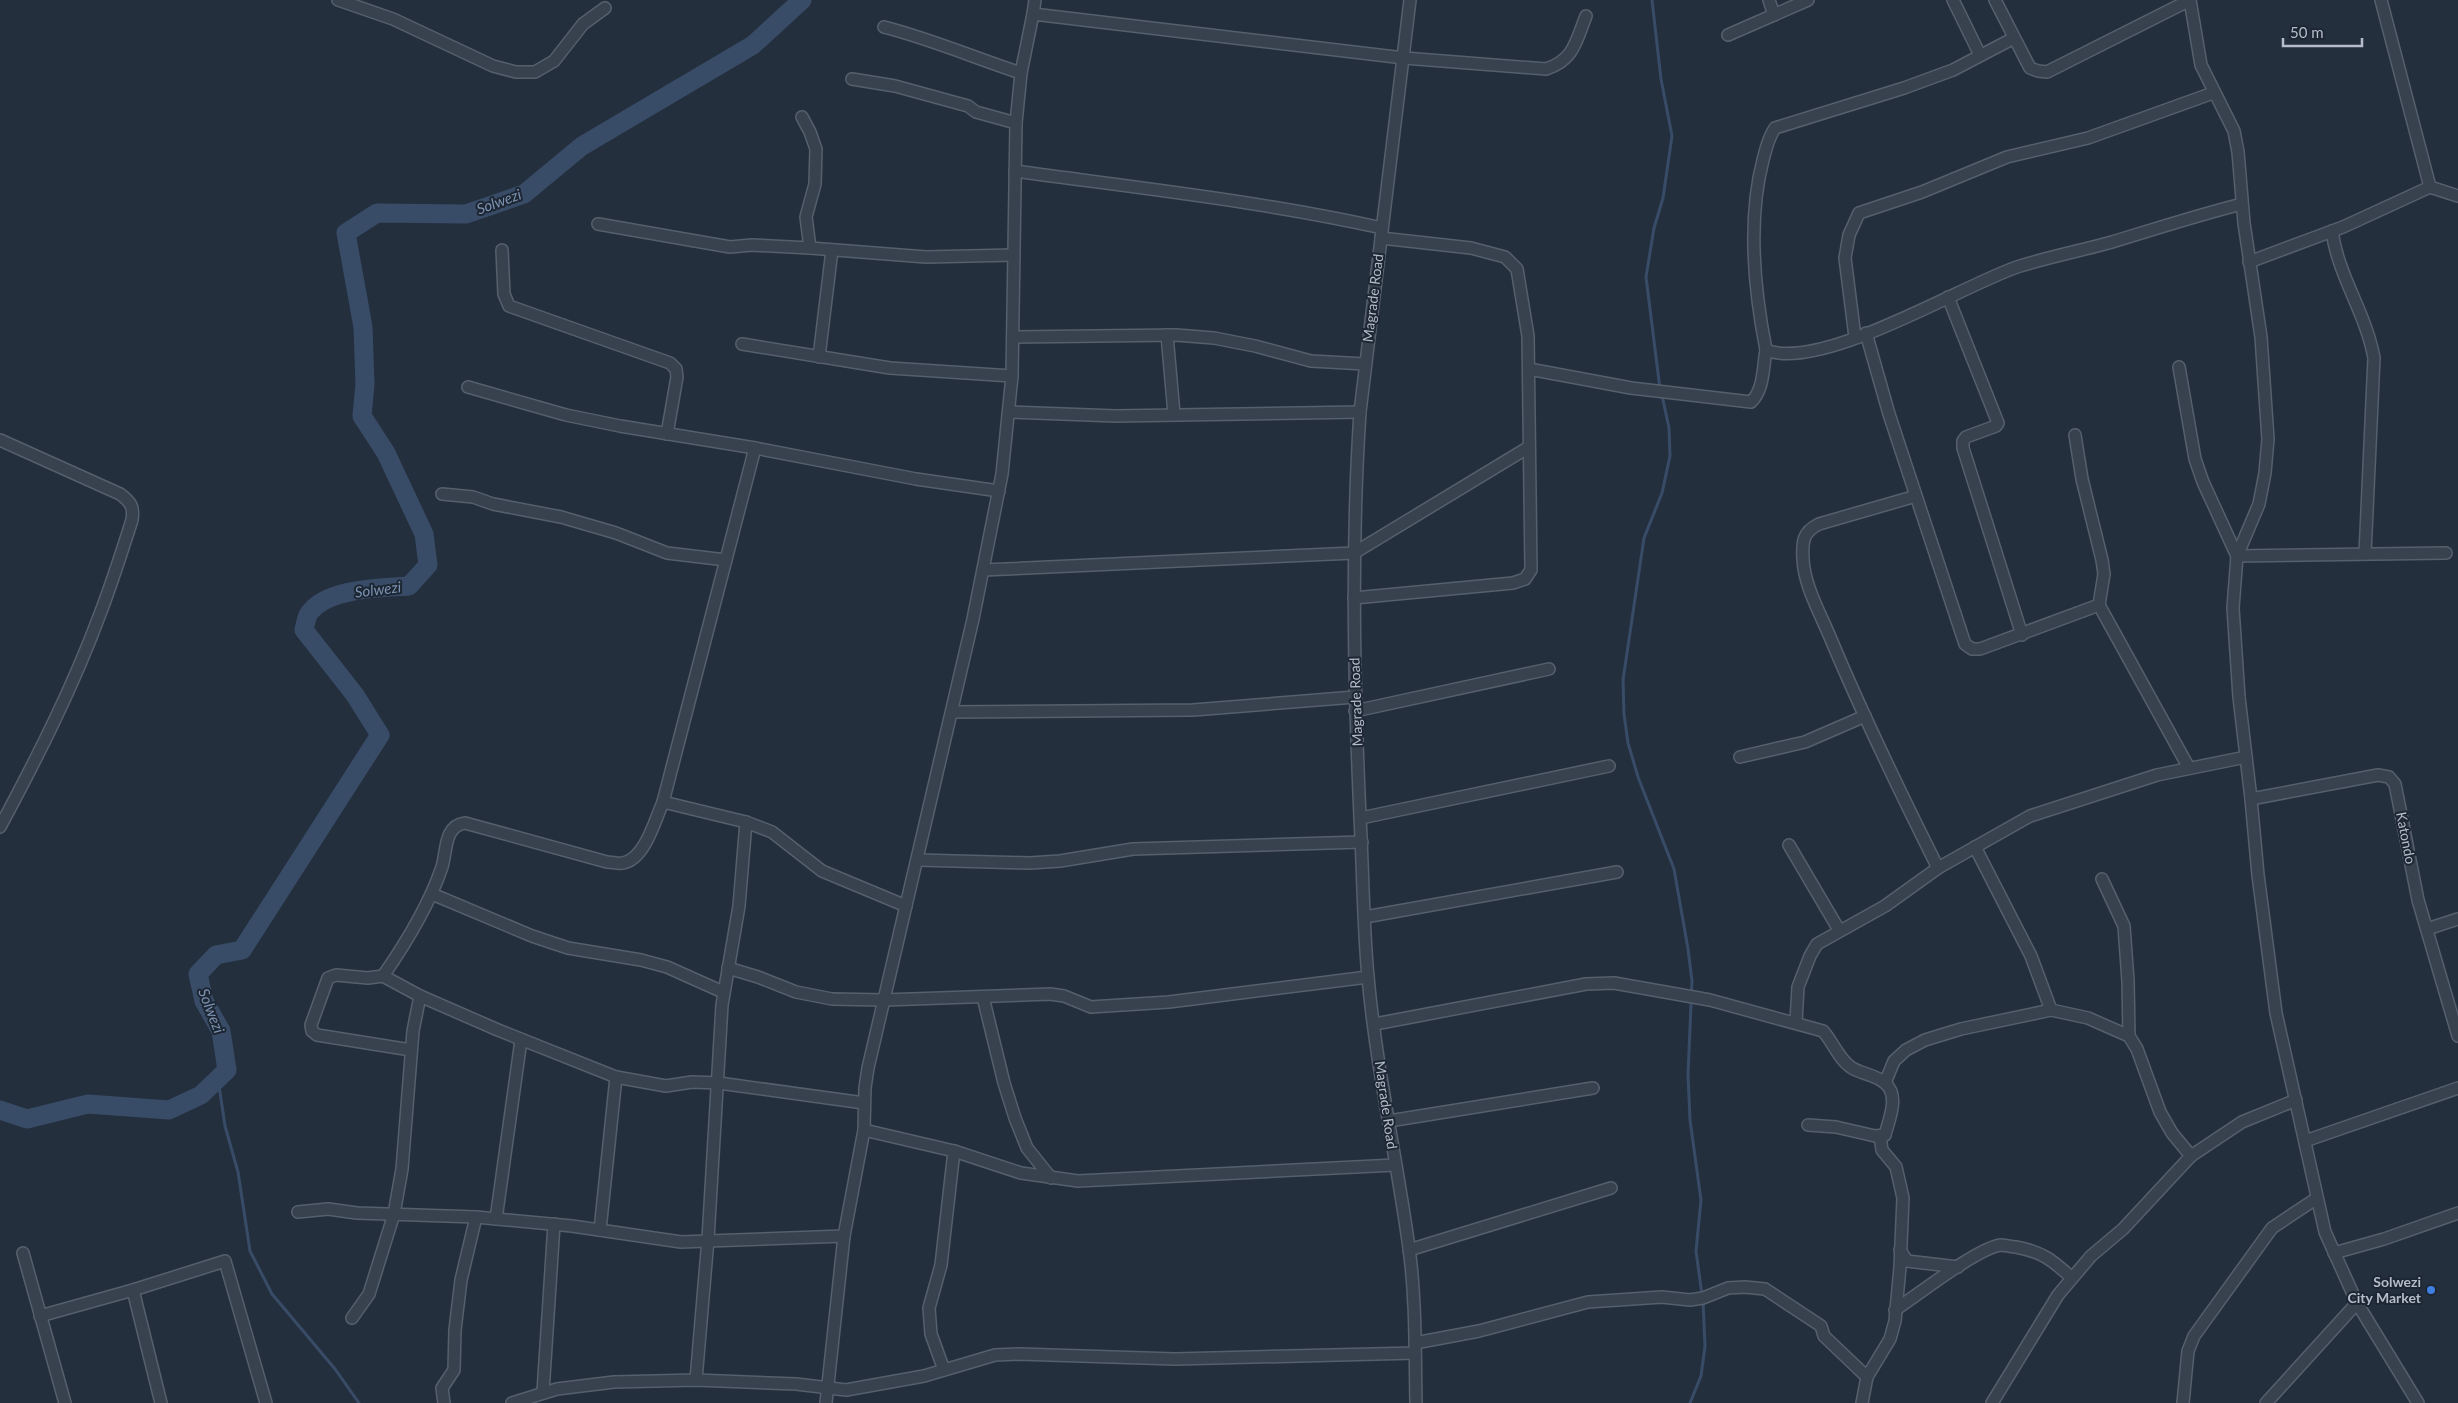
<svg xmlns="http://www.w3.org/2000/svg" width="2458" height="1403" font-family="Lato,sans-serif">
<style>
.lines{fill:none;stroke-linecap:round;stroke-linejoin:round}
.stream{stroke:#394c67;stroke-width:3}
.river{stroke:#394c67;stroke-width:19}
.minor-casing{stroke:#565f6c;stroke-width:14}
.minor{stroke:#38414e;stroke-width:11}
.shop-dot{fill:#3f7fe0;stroke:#1d2633;stroke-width:2}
.labels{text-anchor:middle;stroke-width:4;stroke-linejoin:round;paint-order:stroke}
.street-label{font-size:14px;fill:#b4bcc9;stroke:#1d2633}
.poi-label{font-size:14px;font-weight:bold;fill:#b4bcc9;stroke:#1d2633;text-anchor:end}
.water-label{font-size:15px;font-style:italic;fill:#7c92b1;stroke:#1d2633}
</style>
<rect width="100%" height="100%" fill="#242f3e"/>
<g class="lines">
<g class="stream">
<polyline points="1652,0 1661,79 1672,136 1663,198 1654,228 1646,277 1660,389"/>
<polyline points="1662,395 1669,428 1670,456 1662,493 1644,538 1623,680 1624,714 1628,743 1638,777 1674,869 1688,949 1692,981 1688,1075 1690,1120 1701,1200 1696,1251 1702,1295"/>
<polyline points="218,1079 225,1126 238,1172 250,1251 272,1294 335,1369 359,1403"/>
<polyline points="1690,1403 1701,1376 1705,1346 1703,1301"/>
</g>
<path class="river" d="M0 1110 27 1119 88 1104 169 1110 201 1095 227 1070 221 1031 204 1001 198 974 216 955 242 950 380 735 355 695 304 630C305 626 306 620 308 615 324 588 381 588 409 586L428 565 424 534 386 453 362 416 365 384 363 327 346 233 377 213 466 214 524 194 582 146 753 45 802 0"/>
<defs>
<g id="minor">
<polyline points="338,0 393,19 493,66 516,72 535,72 554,61 583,24 605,8"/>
<path d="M1410 0 1360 412C1351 547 1354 682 1360 817 1363 870 1363 924 1368 977 1376 1067 1397 1159 1409 1248 1416 1299 1415 1352 1416 1403"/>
<polyline points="1769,0 1774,15"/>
<polyline points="1953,0 1980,55"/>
<polyline points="1995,0 2030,68 2038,71 2047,72 2190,0 2201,65 2234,131 2238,152 2244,223 2261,337 2268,439 2265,473 2259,504 2237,556 2233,608 2239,697 2251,799 2258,875 2276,1013 2325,1232 2357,1303 2418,1403"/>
<polyline points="2381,0 2430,187 2458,196"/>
<polyline points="1033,14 1035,0"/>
<path d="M884 27C931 39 975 58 1021 73"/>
<polyline points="1728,35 1808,0"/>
<path d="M2014 38 1953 70 1904 88 1775 128C1768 138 1766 149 1763 160 1747 221 1754 289 1766 350 1821 372 1959 287 2017 267 2048 257 2080 251 2112 242 2155 229 2198 215 2242 204"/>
<polyline points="852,79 895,86 968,106 976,112 1016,123"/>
<polyline points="802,117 810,132 816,149 815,184 806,217 810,248"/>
<path d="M1015 171C1138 188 1260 201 1382 228"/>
<polyline points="598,224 730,247 752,245 810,248 926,257 1014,255"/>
<path d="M2332 231C2338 276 2366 313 2374 358L2365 554"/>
<polyline points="502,250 504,294 509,306 670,363 676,369 677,377 667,434"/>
<polyline points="2249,262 2343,227 2430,187"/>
<polyline points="1948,297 1998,423 1996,426 1966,437 1963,441 1963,448 2022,635"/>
<polyline points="1866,333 1889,414 1965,644 1972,649 1980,649 2099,605 2104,574 2102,560 2082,479 2075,435"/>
<polyline points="1167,335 1174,414"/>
<polyline points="1014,337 1176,335 1214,338 1255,346 1311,361 1365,364"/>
<polyline points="1855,337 1845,258 1849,235 1859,213 1922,192 2007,157 2088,138 2213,93"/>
<polyline points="742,344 890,368 1012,376"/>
<polyline points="819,357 832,250"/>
<polyline points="2179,367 2195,459 2203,482 2237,556 2446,553"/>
<path d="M1529 369 1631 388 1751 402C1764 390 1763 367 1766 350"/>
<polyline points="468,387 566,415 620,426 755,448 916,479 999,491"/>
<polyline points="1009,412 1116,416 1360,412"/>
<path d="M0 440 120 494C131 502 134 507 132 520 122 551 112 583 100 614 73 687 37 758 0 827"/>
<polyline points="442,494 473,497 493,504 561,517 616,533 667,553 726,560"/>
<path d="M1916 496 1819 524C1803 532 1802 541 1803 559 1804 585 1820 613 1830 637 1863 716 1900 792 1938 868"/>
<polyline points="983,570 1354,553 1529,447"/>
<polyline points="1354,598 1513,583 1525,579 1531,570 1528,336 1517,269 1505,257 1471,248 1381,238"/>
<polyline points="2099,605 2189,768"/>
<polyline points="1355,711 1549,669"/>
<polyline points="952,712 1193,710 1355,697"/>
<polyline points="1740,757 1805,742 1865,716"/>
<polyline points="2251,799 2378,775 2389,777 2395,784 2418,900 2458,1036"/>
<polyline points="663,802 746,822 772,832 822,871 906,906"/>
<polyline points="1361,818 1609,766"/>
<polyline points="1789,845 1839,930"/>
<polyline points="1975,847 2031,956 2051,1010"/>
<polyline points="918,860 1030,863 1060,861 1133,849 1362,842"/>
<polyline points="2102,879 2124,926 2128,981 2129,1036"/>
<polyline points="432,894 532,936 568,948 641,960 667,967 723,992"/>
<polyline points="1365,917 1617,872"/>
<polyline points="2427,929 2458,919"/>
<polyline points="728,968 758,977 796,992 832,999 884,1000 1050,994 1064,996 1091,1007 1106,1006 1169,1002 1368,977"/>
<path d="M383 976C406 943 429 905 442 867 447 850 444 826 465 823L607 862C612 862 618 864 623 863 645 859 655 820 663 802L755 448"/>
<polyline points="983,997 1004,1083 1015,1118 1027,1148 1051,1178"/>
<polyline points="1796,1022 1798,987 1810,956 1817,944 1885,906 1938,868 2030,816 2157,775 2246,757"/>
<path d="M1375 1024 1586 984 1614 983 1710 1000 1823 1031C1833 1042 1839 1060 1852 1068 1862 1074 1876 1075 1885 1083 1900 1096 1889 1119 1885 1135L1875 1136 1836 1127 1808 1125"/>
<polyline points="411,1050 317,1035 312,1031 311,1025 328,978 336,975 368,978 383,976 420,996 498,1030 616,1077 666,1086 692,1082 719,1083 864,1103"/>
<polyline points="1885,1083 1894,1061 1906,1050 1925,1040 1961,1029 2051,1010 2088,1018 2129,1036 2137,1049 2160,1112 2172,1133 2191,1156"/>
<polyline points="1389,1121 1593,1088"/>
<polyline points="864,1130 954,1151 1021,1173 1078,1181 1395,1165"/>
<polyline points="2305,1141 2458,1088"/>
<polyline points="298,1212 328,1209 357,1213 476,1217 572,1226 681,1242 844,1236"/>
<polyline points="496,1219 521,1040"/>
<polyline points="600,1230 616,1077"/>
<polyline points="1409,1250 1611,1188"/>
<polyline points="1900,1250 1907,1261 1958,1267"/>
<polyline points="23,1253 65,1403"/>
<polyline points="2334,1253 2384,1239 2458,1213"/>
<polyline points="133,1290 161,1403"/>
<path d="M1895 1310C1916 1296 1979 1247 2001 1245 2005 1245 2011 1247 2016 1247 2043 1252 2052 1260 2072 1278"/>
<polyline points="40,1316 133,1290 225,1261 266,1403"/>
<polyline points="352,1318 369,1294 394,1214 402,1169 413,1031 420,996"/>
<polyline points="1415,1343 1479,1331 1588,1302 1662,1297 1690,1300 1703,1298 1728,1288 1745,1287 1765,1289 1821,1326 1824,1336 1867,1377"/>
<polyline points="944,1370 931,1334 929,1308 941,1265 954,1151"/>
<polyline points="696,1380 708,1239 722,1005 739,906 746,822"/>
<polyline points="543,1392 554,1224"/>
<polyline points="444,1403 442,1388 454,1370 455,1330 461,1280 476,1217"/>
<polyline points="512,1403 557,1389 614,1382 696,1380 796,1384 846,1390 924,1376 995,1355 1019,1354 1175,1359 1415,1353"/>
<path d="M826 1403 844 1236 864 1130 865 1088 868 1068 973 619 1002 474 1012 376 1016 123 1021 73 1033 14 1404 58 1546 69C1574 60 1576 41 1586 16"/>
<polyline points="1862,1403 1867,1377 1890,1339 1895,1321 1900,1267 1903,1198 1896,1167 1882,1150 1880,1136"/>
<polyline points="1992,1403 2058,1295 2091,1256 2123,1229 2191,1156 2242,1122 2296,1100"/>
<polyline points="2183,1403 2188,1351 2194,1336 2272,1228 2317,1198"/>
<polyline points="2266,1403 2357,1303"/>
</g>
</defs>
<use href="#minor" class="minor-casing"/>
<use href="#minor" class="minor"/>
</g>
<circle class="shop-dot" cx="2431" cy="1290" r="5"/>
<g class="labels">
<g class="street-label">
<text transform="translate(1373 298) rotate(-83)" y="5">Magrade Road</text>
<text transform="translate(1356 702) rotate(-92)" y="5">Magrade Road</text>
<text transform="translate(2406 838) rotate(79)" y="5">Katondo</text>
<text transform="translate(1386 1105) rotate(82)" y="5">Magrade Road</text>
</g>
<g class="poi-label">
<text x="2421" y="1287">Solwezi<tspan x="2421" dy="16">City Market</tspan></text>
</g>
<g class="water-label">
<text transform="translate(499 202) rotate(-20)" y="5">Solwezi</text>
<text transform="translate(378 590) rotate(-7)" y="5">Solwezi</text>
<text transform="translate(211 1011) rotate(69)" y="5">Solwezi</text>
</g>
</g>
<path d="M2283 38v8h79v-8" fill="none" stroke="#b4bcc9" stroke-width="2.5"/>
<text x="2290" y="38" font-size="15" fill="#b4bcc9" stroke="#1d2633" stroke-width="4" paint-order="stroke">50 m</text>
</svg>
